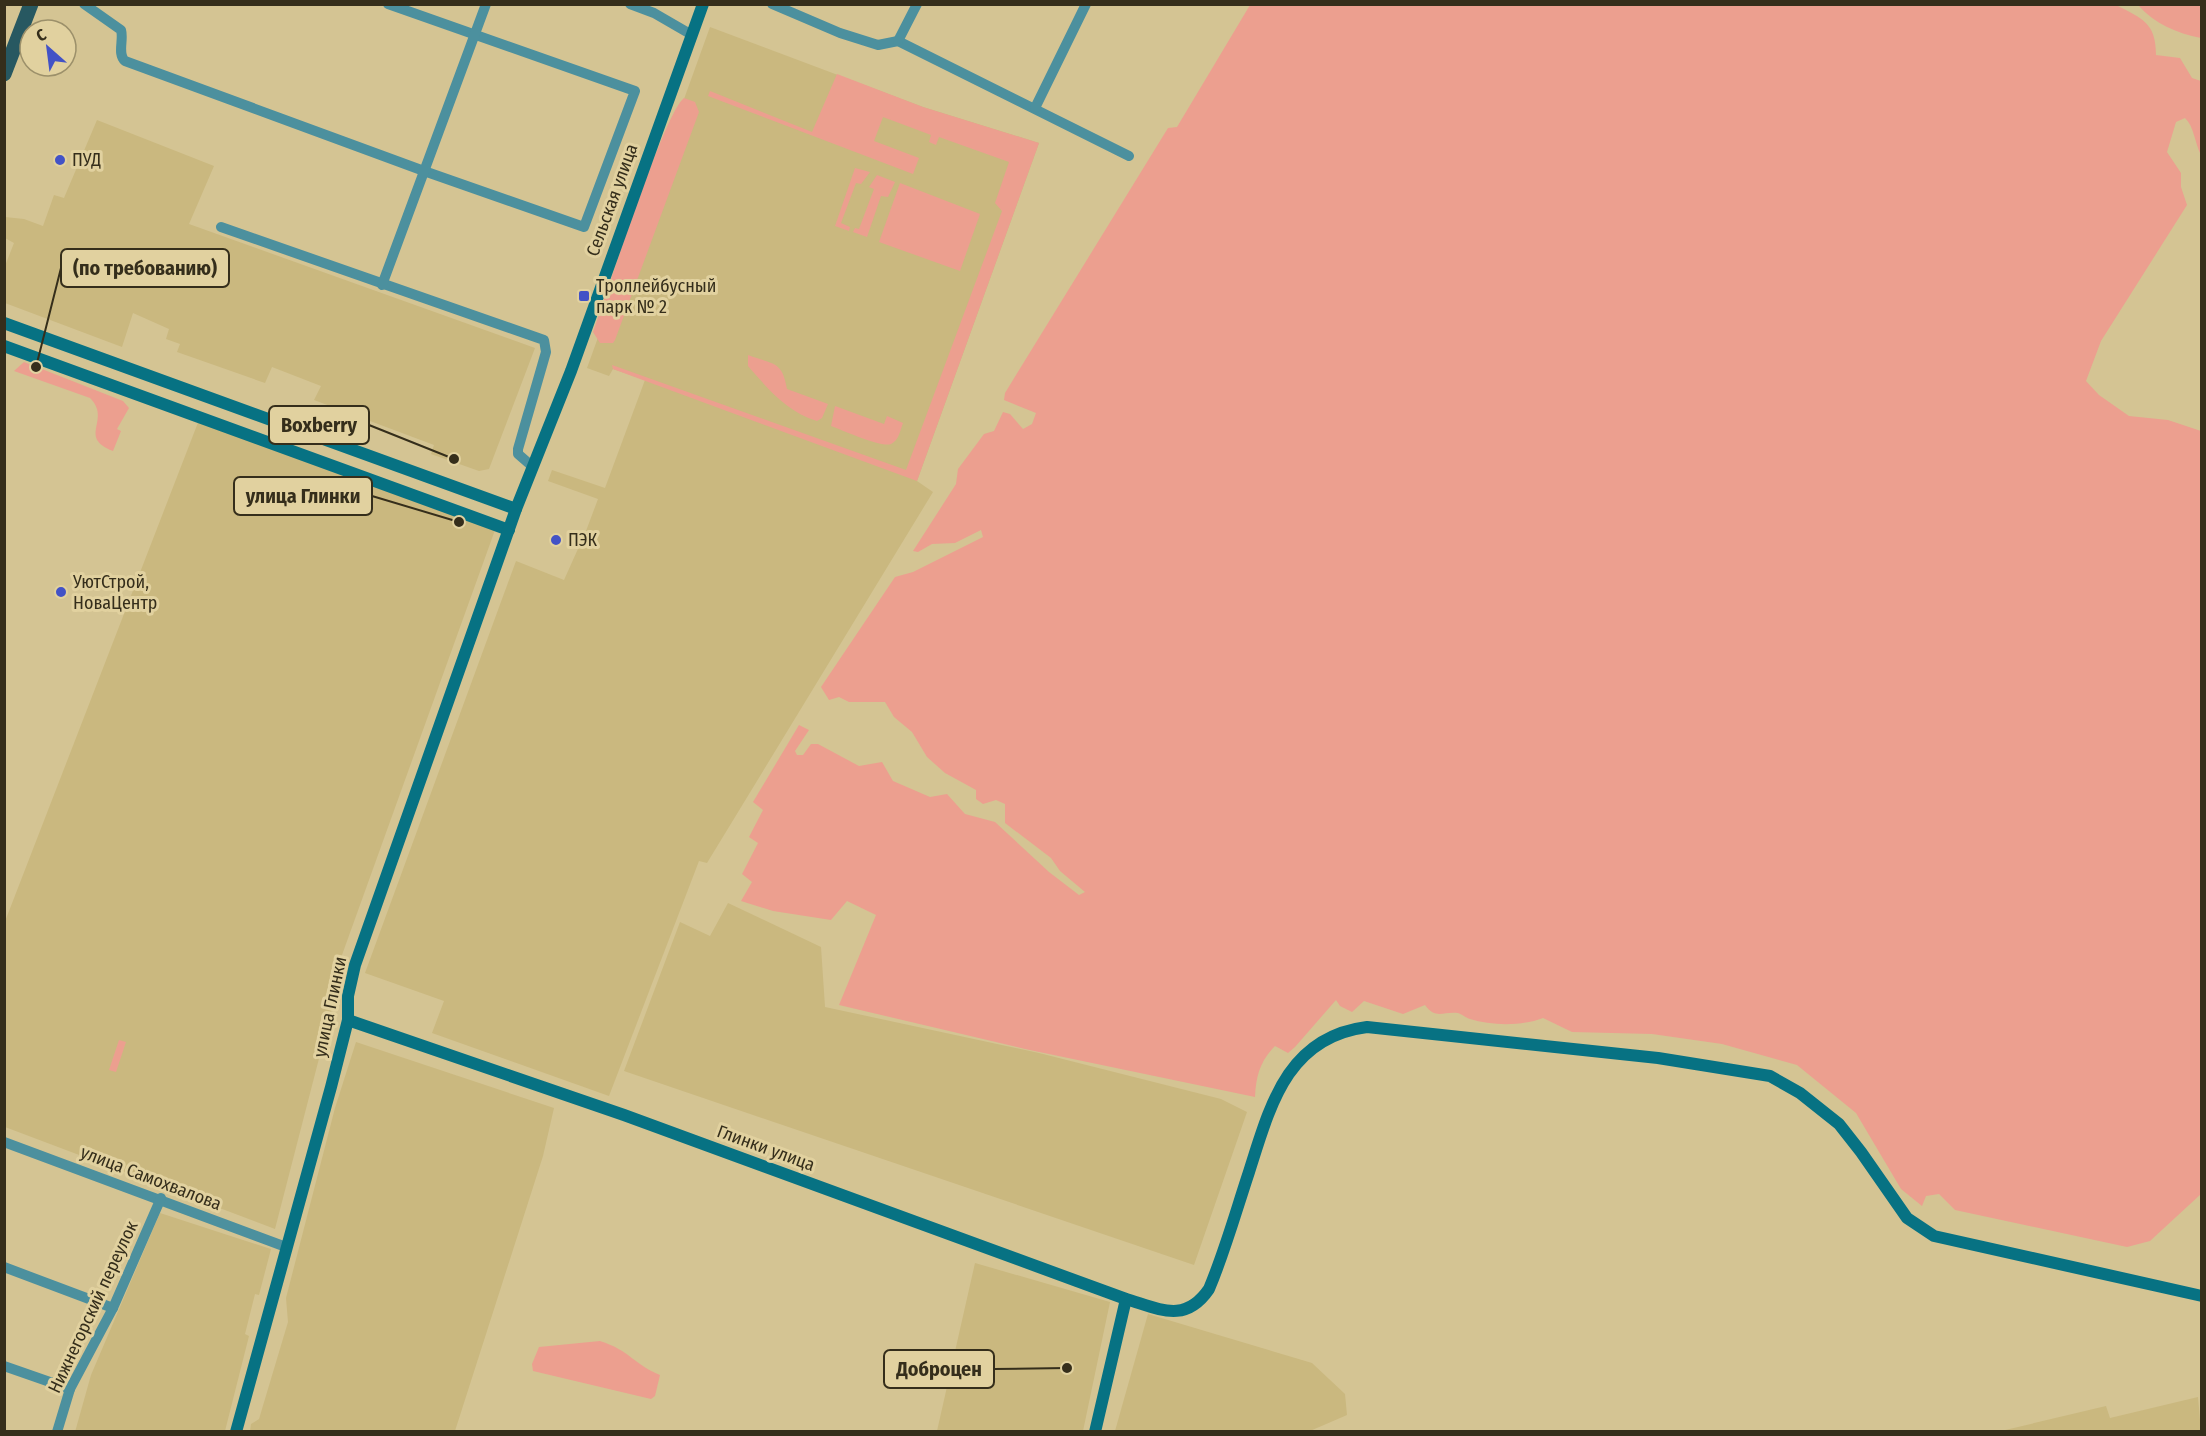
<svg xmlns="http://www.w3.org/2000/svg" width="2206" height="1436" font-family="'Fira Sans Condensed',sans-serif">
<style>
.built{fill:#cab87f}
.green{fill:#ec9f8f}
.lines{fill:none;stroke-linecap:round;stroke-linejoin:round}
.minor{stroke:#4c909e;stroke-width:10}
.secondary{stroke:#077283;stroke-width:12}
.primary{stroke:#275861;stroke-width:15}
.poi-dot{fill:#4252c6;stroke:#e1d19f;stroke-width:2}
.labels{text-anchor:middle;stroke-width:6;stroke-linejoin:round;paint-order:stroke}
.poi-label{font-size:18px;fill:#352e1b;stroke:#e1d19f;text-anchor:start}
.street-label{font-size:18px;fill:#352e1b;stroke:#e1d19f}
.leader{fill:none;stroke:#352e1b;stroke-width:2}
.callout-dot{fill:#352e1b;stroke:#e1d19f;stroke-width:2}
.callout{fill:#e1d19f;stroke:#352e1b;stroke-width:2}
.callout-label{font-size:20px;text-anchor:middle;font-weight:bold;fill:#352e1b}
</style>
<rect width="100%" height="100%" fill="#d4c493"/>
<g class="built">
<polygon points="710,27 923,107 1039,143 917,481 933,492 707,863 699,861 609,1096 432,1033 444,1001 365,973 516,561 564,580 586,531 598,499 548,481 552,470 605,488 645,380 613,369 609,376 587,368"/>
<polygon points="97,120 214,166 189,224 535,348 489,469 479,471 431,454 434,445 314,400 321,386 272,367 265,383 177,352 180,344 166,339 169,329 133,313 122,347 5,303 5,266 14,243 5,238 5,217 24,219 43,226 54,195 64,198"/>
<polygon points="199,420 495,530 342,955 331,1012 275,1229 5,1127 4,924"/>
<polygon points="728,903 821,947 825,1007 1039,1053 1221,1099 1247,1112 1194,1265 624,1071 680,922 710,936"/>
<polygon points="356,1042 554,1108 543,1156 455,1431 250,1431 251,1424 259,1419 288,1322 286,1298 335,1108"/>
<polygon points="160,1213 271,1249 259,1295 255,1294 245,1334 249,1336 225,1431 75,1432 91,1375"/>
<polygon points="975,1263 1110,1302 1083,1431 937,1431"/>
<polygon points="1148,1314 1312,1363 1345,1394 1347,1415 1310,1431 1115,1431"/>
<polygon points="2198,1397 2201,1431 2001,1431 2106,1406 2110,1418"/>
</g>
<g class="green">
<path d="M1250 5H2116C2143 19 2156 23 2156 55L2180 58 2192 78 2201 81V155C2195 144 2194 126 2185 118L2176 122 2167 152 2181 173V187L2187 205 2101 341 2086 381 2099 395 2129 416 2168 420 2201 431V1194L2150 1241 2127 1247 1955 1210 1939 1194 1926 1196 1922 1206 1901 1189 1856 1113 1797 1065 1722 1044 1652 1034 1572 1032 1543 1018C1523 1026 1492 1026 1470 1019 1466 1018 1462 1014 1458 1013 1443 1011 1436 1020 1425 1005L1403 1014 1364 1001 1352 1012 1340 1006 1336 1000 1295 1047 1288 1053 1275 1046C1260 1061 1256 1076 1255 1097L1025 1049 839 1005 876 915 847 901 831 920 773 911 741 901 752 882 742 874 758 843 749 837 763 810 753 802 799 725 809 730 795 751 797 755H803L811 744H818L859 766 882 762 893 781 930 797 947 794 965 814 995 822 1049 872 1079 895 1085 892 1060 871 1051 858 1005 823V804L996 800 983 804 976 799V790L945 773 927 757 912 732 894 717 885 702H849L839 697 829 700 821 687 895 577 913 572 983 537 981 530 955 543 932 544 918 552 913 551 956 484 958 469 984 434 994 431 1003 412 1010 414 1023 429 1032 424 1036 413 1004 400 1005 393 1168 128 1177 127Z"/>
<path d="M2138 5H2201V38C2176 33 2155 24 2138 5Z"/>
<polygon points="837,74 923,107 1039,143 917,481 613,369 612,365 906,470 1002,211 995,203 1009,162 939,137 936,145 929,142 931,135 883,117 874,141 919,158 913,174 708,96 710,91 812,132"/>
<path d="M684 98 695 102 699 112 615 340 613 343H600L593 332C606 296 664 113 684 98Z"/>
<polygon points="855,168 870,172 861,184 856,183 841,223 850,227 849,231 835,226"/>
<polygon points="877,175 895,182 888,197 881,196 867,237 853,232 855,228 859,229 874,189 869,187"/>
<polygon points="900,183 980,214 960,271 879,242"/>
<path d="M748 355C775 365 782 361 787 389L828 404 822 418 817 421C786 411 769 390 748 366Z"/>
<path d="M24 362 123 401 129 408 117 429 121 431 113 451C77 437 112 420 90 398L14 371Z"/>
<path d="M835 406 884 424 887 416 903 423C900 431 899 440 891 444 882 448 842 430 831 426Z"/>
<polygon points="119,1040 126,1042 116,1072 109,1070"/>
<path d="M600 1341C629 1350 635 1365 660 1375L655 1396 651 1399 533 1371 532 1364 539 1347Z"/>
</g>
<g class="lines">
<g class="minor">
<path d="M84 4 121 30C124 40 117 54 125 61L424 171 584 227 635 91 388 4"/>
<polyline points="630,4 654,13 692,35"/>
<polyline points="772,4 840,33 878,45 898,41 1129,156"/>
<polyline points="898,41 917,4"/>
<polyline points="1035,108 1086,4"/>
<polyline points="221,227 544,340 546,352 518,449 518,454 533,467"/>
<polyline points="382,285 486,4"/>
<polyline points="4,1142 286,1247"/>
<polyline points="4,1267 113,1308"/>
<polyline points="4,1366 70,1389"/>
<polyline points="57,1432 70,1389 113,1308 161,1198"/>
</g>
<g class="secondary">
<polyline points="4,323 516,509"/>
<polyline points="4,346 509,530"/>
<path d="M348 1020 624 1115 1126 1299C1160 1309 1185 1324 1209 1289 1225 1251 1236 1211 1249 1172 1270 1106 1287 1037 1367 1027L1658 1058 1770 1076 1800 1093 1839 1124 1861 1152 1907 1218 1934 1236 2202 1296"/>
<polyline points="236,1432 331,1087 348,1020 348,996 355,965 516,509 571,371 703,4"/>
<polyline points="1095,1432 1126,1299"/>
</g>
<polyline class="primary" points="4,74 31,4"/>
</g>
<g class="poi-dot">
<circle cx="60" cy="160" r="6"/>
<rect x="578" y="290" width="12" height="12" rx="3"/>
<circle cx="556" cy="540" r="6"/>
<circle cx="61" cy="592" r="6"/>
</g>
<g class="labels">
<g class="poi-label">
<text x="72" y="166">ПУД</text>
<text x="596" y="292">Троллейбусный<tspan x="596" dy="21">парк № 2</tspan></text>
<text x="568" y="546">ПЭК</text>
<text x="73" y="588">УютСтрой,<tspan x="73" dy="21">НоваЦентр</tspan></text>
</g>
<g class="street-label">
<text transform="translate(612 200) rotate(-70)" y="6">Сельская улица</text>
<text transform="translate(330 1007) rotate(-78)" y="6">улица Глинки</text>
<text transform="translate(766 1148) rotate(20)" y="6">Глинки улица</text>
<text transform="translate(151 1178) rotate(21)" y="6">улица Самохвалова</text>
<text transform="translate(93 1307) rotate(-65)" y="6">Нижнегорский переулок</text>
</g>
</g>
<path class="leader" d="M36 367L61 268M454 459L369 425M459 522L372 496M1067 1368L994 1369"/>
<g class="callout-dot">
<circle cx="36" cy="367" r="6"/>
<circle cx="454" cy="459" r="6"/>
<circle cx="459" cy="522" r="6"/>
<circle cx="1067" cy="1368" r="6"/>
</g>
<g class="callout">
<rect x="61" y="249" width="168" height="38" rx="6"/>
<rect x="269" y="406" width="100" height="38" rx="6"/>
<rect x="234" y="477" width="138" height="38" rx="6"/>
<rect x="884" y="1350" width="110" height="38" rx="6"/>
</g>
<g class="callout-label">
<text x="145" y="275">(по требованию)</text>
<text x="319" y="432">Boxberry</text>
<text x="303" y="503">улица Глинки</text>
<text x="939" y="1376">Доброцен</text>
</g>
<rect width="2206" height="1436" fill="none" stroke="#352e1b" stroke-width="12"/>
<g transform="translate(48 48) rotate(332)"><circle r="28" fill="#e1d19f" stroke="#9c906a" stroke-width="1.5"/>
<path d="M0-4.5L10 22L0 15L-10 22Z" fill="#4252c6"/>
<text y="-9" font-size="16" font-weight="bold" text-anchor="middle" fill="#352e1b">С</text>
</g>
</svg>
